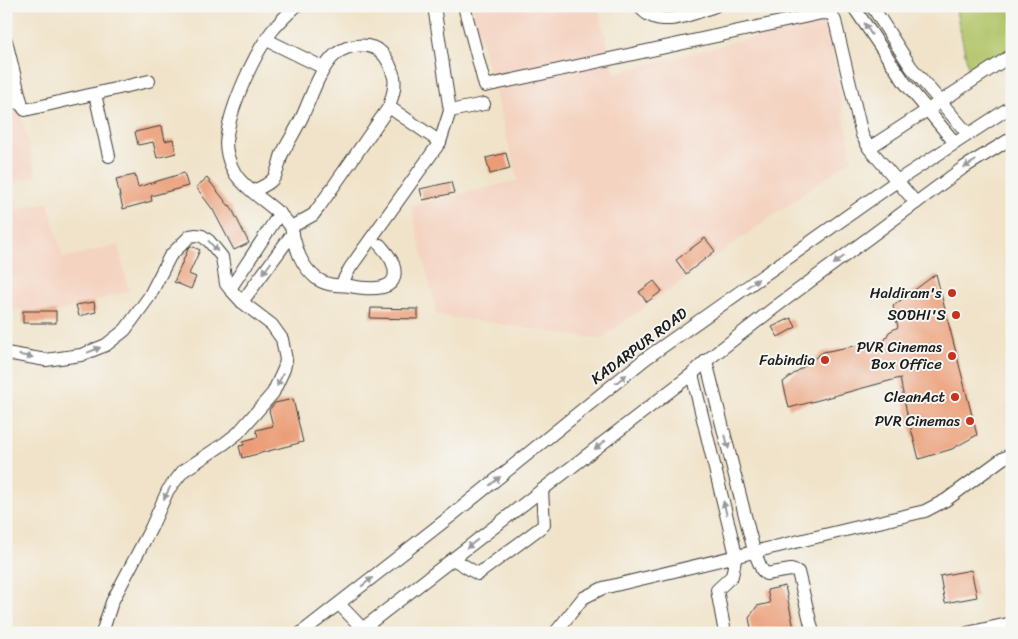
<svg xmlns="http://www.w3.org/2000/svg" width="1018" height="639" font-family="Sriracha,sans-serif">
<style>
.built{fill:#f4d3c1}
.green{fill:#b1c468;stroke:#667042}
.building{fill:#eb9c76}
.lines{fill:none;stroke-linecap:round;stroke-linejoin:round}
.minor-casing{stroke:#3c3a36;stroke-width:14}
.minor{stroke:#fff;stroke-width:12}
.oneway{fill:#999}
.poi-dot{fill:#c8321e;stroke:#f6f6f2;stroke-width:2}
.labels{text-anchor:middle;stroke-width:4;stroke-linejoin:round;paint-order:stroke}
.poi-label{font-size:15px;fill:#1c1c1c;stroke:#f6f6f2;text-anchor:end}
.street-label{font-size:15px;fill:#1c1c1c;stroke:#f6f6f2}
</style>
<rect width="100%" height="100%" fill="#f6f6f2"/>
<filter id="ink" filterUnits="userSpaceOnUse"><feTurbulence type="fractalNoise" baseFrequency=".02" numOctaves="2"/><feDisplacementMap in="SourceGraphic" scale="10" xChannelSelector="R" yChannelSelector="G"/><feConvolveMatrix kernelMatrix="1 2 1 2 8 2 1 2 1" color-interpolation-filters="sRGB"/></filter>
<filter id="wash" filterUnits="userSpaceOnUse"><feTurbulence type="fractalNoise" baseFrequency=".0096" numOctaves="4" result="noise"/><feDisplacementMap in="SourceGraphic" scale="20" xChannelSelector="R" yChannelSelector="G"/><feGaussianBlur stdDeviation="1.12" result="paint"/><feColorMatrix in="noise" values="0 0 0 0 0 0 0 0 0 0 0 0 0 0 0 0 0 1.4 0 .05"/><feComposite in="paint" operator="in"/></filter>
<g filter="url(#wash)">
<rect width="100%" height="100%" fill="#f0e3c9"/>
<g class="built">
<polygon points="472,6 597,6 615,73 826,19 852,159 600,339 437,315 411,206 518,180"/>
<polygon points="6,50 36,176 6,184"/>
<polygon points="48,203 63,258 118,245 129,291 57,312 6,309 6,211"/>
</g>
<polygon class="green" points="955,6 1012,6 1012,47 969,72"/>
<g id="blocks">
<g class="building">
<polygon points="162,126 165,141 173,139 176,153 157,158 153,142 138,145 135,132"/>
<polygon points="506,153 510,169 490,174 486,158"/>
<polygon points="184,173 188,186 151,196 152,201 123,209 116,179 135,175 138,187"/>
<polygon points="207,178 229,206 230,205 249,243 234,250 213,210 196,187"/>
<polygon points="451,182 454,193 423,200 420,189"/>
<polygon points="705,238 715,251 686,274 676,260"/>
<polygon points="191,246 200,250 189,274 196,277 191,289 174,282 188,249"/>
<polygon points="936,274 977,435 952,449 919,459 907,414 900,378 789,408 783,382 823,352 885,340 889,332 898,327 893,306"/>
<polygon points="654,281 662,291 647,302 639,292"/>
<polygon points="94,302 96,312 79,316 76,305"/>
<polygon points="371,308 418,309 418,319 370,318"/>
<rect x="23" y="311" width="33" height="12"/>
<polygon points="791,318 796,327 778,337 772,327"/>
<polygon points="293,399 303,442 242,458 239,446 244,445 243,441 258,437 256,430 273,426 269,410 275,403"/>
<polygon points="971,570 977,597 945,603 940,576"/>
<polygon points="785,586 795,633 752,633 749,618 757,606 770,603 767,590"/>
</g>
</g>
</g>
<g filter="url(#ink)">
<use href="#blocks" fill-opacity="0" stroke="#3c3a36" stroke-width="1"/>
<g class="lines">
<defs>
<g id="minor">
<polyline points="434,6 450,111"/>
<path d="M464 6 485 86 822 13C830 13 833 14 835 21L862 135 869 148 916 203"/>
<path d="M639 6C658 31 691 14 715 6"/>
<polyline points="853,6 905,83 955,143"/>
<polyline points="872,6 911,67 968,134"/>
<polyline points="267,40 324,68"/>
<polyline points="6,41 22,106 25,110 149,81"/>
<polyline points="95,94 109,156"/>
<polyline points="6,104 21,101"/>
<polyline points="389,107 440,142"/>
<polyline points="869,148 1012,55"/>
<path d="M253 191C260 188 268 185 273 179 278 173 279 162 282 154 288 142 296 130 302 117 311 98 320 67 336 54 348 44 370 42 382 53 388 59 392 70 394 77 396 87 392 97 389 107L319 207 313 215 291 227C277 206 251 196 236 175 229 164 224 148 227 135 231 106 254 54 272 31 279 22 288 14 296 6"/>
<path d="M291 227C296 247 299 264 316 278 326 286 338 285 350 286 366 289 403 294 393 264 391 257 384 250 380 245"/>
<polyline points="341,285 350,268 440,142 450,111 484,104"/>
<polyline points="230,289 280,213"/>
<polyline points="242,302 293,233"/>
<polyline points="6,353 46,360 81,355 106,345 125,330 149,297 170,256 190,236 196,235 202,236 209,241 222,257 226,284 230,289 242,302 272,325 282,339 286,360 284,369 273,393 238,433 225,443 183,471 176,480 168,490 151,528 112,602 102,633"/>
<polyline points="706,361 754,551 762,570 766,574 791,570 798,572 813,633"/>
<polyline points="692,374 736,555 732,576 717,590 725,633"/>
<polyline points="453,559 478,574 544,525 542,490"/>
<polyline points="339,604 363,629"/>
<polyline points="301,633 456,512 645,359 897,181 1012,106"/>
<polyline points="357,633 692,374 706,361 774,308 963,168 1012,138"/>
<polyline points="555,633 583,598 603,588 925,511 946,500 1002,459 1012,454"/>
<polyline points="967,633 1012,623"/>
</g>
</defs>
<use href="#minor" class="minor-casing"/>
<use href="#minor" class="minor"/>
</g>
<defs><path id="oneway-solid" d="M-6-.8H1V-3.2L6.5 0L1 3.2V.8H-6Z" transform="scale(1.25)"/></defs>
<g class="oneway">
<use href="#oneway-solid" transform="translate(868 29) rotate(-122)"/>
<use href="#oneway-solid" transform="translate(970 164) rotate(148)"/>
<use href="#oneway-solid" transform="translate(213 246) rotate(49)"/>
<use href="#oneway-solid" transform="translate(839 260) rotate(143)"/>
<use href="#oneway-solid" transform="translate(267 268) rotate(126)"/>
<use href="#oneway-solid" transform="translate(753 283) rotate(-35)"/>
<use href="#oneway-solid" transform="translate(94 350) rotate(-22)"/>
<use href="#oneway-solid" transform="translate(26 356) rotate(10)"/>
<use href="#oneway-solid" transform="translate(621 379) rotate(-39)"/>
<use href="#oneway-solid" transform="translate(280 380) rotate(115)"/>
<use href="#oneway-solid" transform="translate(727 442) rotate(76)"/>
<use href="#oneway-solid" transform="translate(600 445) rotate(142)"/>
<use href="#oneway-solid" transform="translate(495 481) rotate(-39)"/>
<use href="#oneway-solid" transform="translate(167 493) rotate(118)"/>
<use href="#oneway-solid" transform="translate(725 508) rotate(-103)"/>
<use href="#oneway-solid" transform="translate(472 544) rotate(142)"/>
<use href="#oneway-solid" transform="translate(367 582) rotate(-38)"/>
</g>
</g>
<g class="poi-dot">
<circle cx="952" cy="293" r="5"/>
<circle cx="956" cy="315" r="5"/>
<circle cx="952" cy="356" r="5"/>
<circle cx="825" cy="360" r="5"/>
<circle cx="955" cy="397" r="5"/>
<circle cx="970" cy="421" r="5"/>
</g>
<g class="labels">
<g class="poi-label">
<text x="942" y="298">Haldiram's</text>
<text x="946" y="320">SODHI'S</text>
<text x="942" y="352">PVR Cinemas<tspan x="942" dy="17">Box Office</tspan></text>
<text x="815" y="365">Fabindia</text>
<text x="945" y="402">CleanAct</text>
<text x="960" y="426">PVR Cinemas</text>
</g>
<g class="street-label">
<text transform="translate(639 346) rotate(-37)" y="5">KADARPUR ROAD</text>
</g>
</g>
<rect width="1018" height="639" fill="none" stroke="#f6f6f2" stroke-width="25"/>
</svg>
